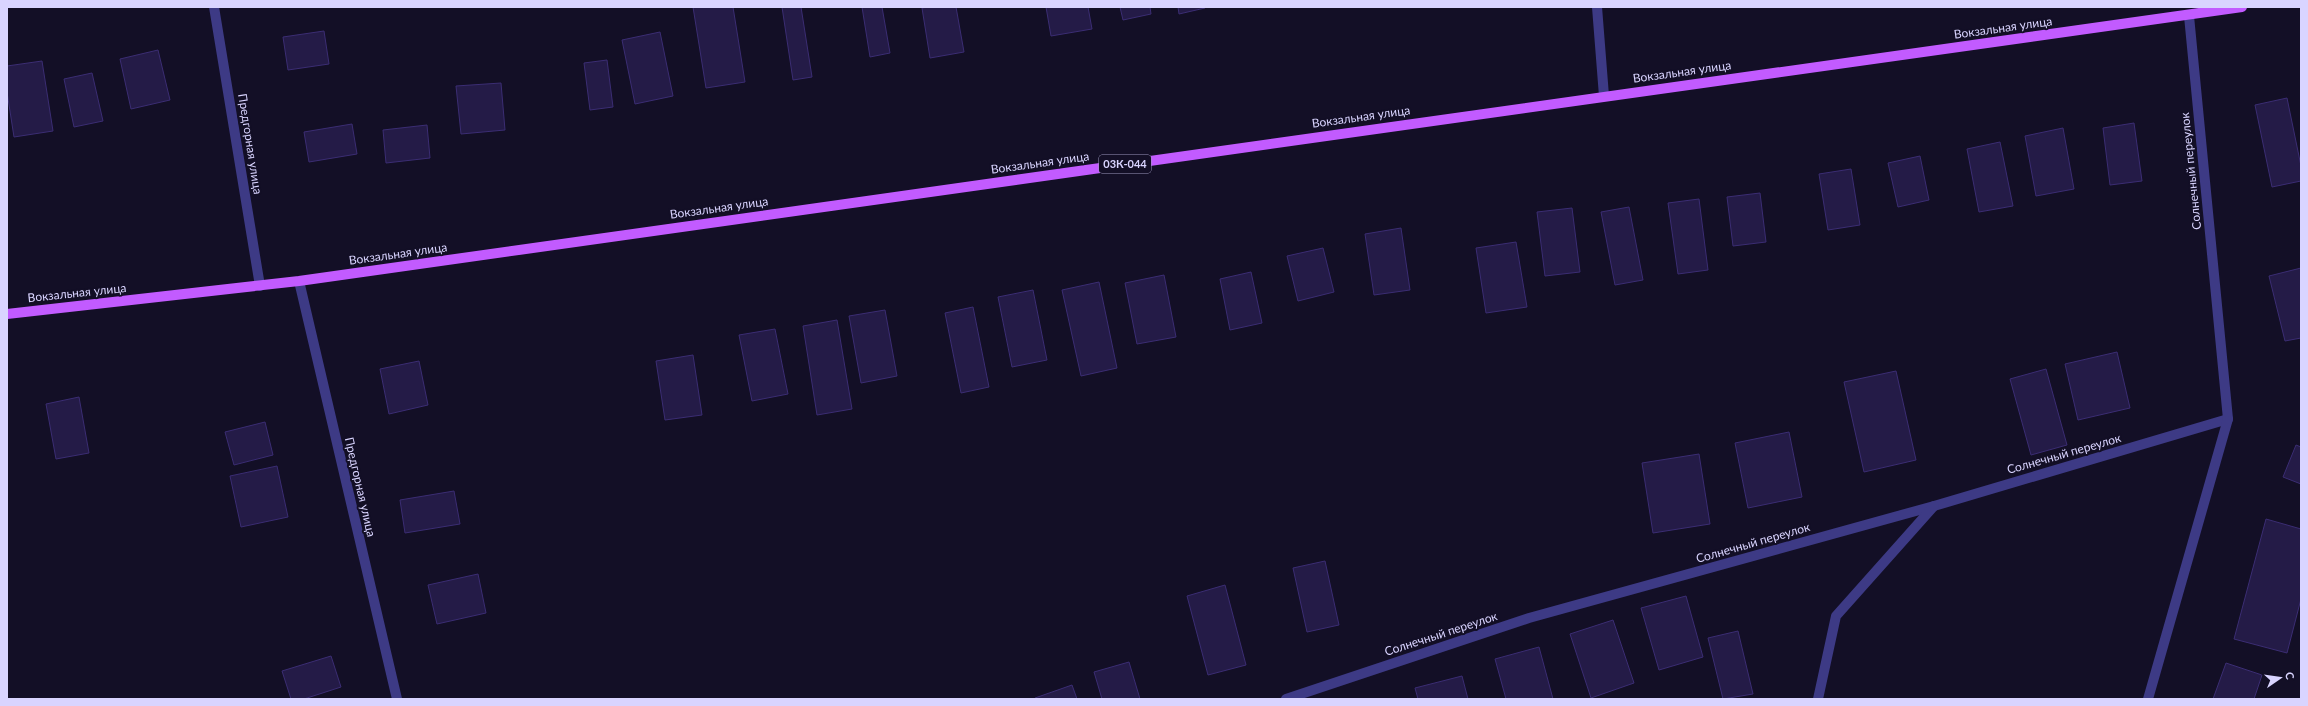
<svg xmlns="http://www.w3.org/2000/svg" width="2308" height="706" font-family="Lato,sans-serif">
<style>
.building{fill:#241b47;stroke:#3b2d73}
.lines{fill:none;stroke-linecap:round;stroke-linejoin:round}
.minor{stroke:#3d3a85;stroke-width:10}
.major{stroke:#c25bff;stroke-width:10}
.labels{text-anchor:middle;stroke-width:4;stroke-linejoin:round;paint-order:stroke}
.shield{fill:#130f26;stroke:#9e99be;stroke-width:1}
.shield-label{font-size:11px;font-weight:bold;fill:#d9d4ff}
.street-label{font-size:12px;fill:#d9d4ff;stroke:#130f26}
</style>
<rect width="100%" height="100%" fill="#130f26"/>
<g class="building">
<polygon points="693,7 733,7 745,82 706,88"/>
<polygon points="782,7 801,7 812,77 793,80"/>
<polygon points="862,7 882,7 890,53 870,57"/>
<polygon points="928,7 956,7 964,52 930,58 922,8"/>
<polygon points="1046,7 1088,7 1092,29 1051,36"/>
<polygon points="1120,7 1150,7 1151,14 1123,20"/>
<polygon points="1178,7 1205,7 1205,8 1179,14"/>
<polygon points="324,31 329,64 288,70 283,37"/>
<polygon points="660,32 673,96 635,104 622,40"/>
<polygon points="158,50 170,100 131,109 120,59"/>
<polygon points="607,60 613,107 590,110 584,63"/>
<polygon points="42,61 53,131 14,137 7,92 7,66"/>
<polygon points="92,73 103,121 74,127 64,79"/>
<polygon points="501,83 505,130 461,134 456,86"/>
<polygon points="2287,98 2301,166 2301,181 2272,187 2255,105"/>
<polygon points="2134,123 2142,181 2110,185 2103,128"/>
<polygon points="352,124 357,154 309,162 304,132"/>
<polygon points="427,125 430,158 386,163 383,130"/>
<polygon points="2063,128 2074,189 2036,196 2025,136"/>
<polygon points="2000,142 2013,206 1979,212 1967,149"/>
<polygon points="1920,156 1929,200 1898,207 1888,163"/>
<polygon points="1851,169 1860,225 1828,230 1819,174"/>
<polygon points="1760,193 1766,242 1733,246 1727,197"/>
<polygon points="1699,199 1708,270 1678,274 1668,203"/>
<polygon points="1629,207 1643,280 1615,285 1601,212"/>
<polygon points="1572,208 1580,272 1545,276 1537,212"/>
<polygon points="1401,228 1410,290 1374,295 1365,234"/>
<polygon points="1516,242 1527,307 1486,313 1476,248"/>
<polygon points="1323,248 1334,292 1298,301 1287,256"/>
<polygon points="2301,268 2301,338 2285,341 2269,276"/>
<polygon points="1251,272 1262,323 1230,330 1220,279"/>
<polygon points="1164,275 1176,337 1137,344 1125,283"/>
<polygon points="1099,282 1117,368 1081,376 1062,290"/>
<polygon points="1033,290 1047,360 1012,367 998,297"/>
<polygon points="973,307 989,387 961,393 945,313"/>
<polygon points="885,310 897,376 861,383 849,316"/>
<polygon points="837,320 852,409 817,415 803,326"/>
<polygon points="775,329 788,394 752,401 739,335"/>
<polygon points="2117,352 2130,408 2078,420 2065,364"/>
<polygon points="693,355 702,415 665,420 656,361"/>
<polygon points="419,361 428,405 389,414 380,369"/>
<polygon points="2046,369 2067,445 2031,455 2010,379"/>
<polygon points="1896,371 1916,460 1864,472 1844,382"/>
<polygon points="79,397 89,453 56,459 46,404"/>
<polygon points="265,422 273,455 234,465 225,432"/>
<polygon points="1789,432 1802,497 1748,508 1735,443"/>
<polygon points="2296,445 2301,447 2301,484 2283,477"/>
<polygon points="1699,454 1710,524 1653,533 1642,463"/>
<polygon points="277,466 288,517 241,527 230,476"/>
<polygon points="454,491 460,524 405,533 400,500"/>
<polygon points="2266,519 2301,529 2301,599 2287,653 2234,639"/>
<polygon points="1325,561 1339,625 1307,632 1293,568"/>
<polygon points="478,574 486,613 437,624 428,585"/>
<polygon points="1225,585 1246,665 1208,675 1187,596"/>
<polygon points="1686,596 1703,657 1659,670 1641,608"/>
<polygon points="1613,620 1634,683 1591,698 1570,634"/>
<polygon points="1738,631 1753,694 1723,699 1708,638"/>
<polygon points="1539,647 1553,699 1506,699 1495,659"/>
<polygon points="331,656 341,687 304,699 291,699 282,671"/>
<polygon points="1129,662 1140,699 1102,699 1094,672"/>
<polygon points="2226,663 2262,675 2254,699 2213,699"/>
<polygon points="1462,676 1468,699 1418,699 1415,688"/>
<polygon points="1072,685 1077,699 1035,699 1035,698"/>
</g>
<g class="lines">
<g class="minor">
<polyline points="214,7 260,286"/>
<polyline points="1597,7 1604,96"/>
<polyline points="299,281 397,699"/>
<polyline points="1286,699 1529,618 1934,506 2228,419"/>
<polyline points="1818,699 1836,616 1934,506"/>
<polyline points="2148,699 2228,419 2189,16"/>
</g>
<polyline class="major" points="7,314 299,281 2242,7"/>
</g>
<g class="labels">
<rect class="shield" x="1099" y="155" width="52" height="18" rx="3"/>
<g class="shield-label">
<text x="1125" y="168">03К-044</text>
</g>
<g class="street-label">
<text transform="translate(2003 28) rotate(-8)" y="4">Вокзальная улица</text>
<text transform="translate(1682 72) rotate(-8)" y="4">Вокзальная улица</text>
<text transform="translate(1361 117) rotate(-8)" y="4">Вокзальная улица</text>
<text transform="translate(250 144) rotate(81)" y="4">Предгорная улица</text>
<text transform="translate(1040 163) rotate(-8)" y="4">Вокзальная улица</text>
<text transform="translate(2191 171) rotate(-96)" y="4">Солнечный переулок</text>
<text transform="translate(719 208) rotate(-8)" y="4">Вокзальная улица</text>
<text transform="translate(398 254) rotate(-8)" y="4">Вокзальная улица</text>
<text transform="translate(77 293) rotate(-6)" y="4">Вокзальная улица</text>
<text transform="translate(2064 454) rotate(-16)" y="4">Солнечный переулок</text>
<text transform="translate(360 487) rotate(77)" y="4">Предгорная улица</text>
<text transform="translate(1753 543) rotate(-16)" y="4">Солнечный переулок</text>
<text transform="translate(1441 634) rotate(-18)" y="4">Солнечный переулок</text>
</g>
</g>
<rect width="2308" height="706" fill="none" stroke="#d9d4ff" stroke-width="16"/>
<g transform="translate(2280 678) rotate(77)" stroke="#130f26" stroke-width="3" paint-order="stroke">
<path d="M0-3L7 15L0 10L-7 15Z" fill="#d9d4ff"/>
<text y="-6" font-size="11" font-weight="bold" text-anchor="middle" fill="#d9d4ff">С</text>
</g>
</svg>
